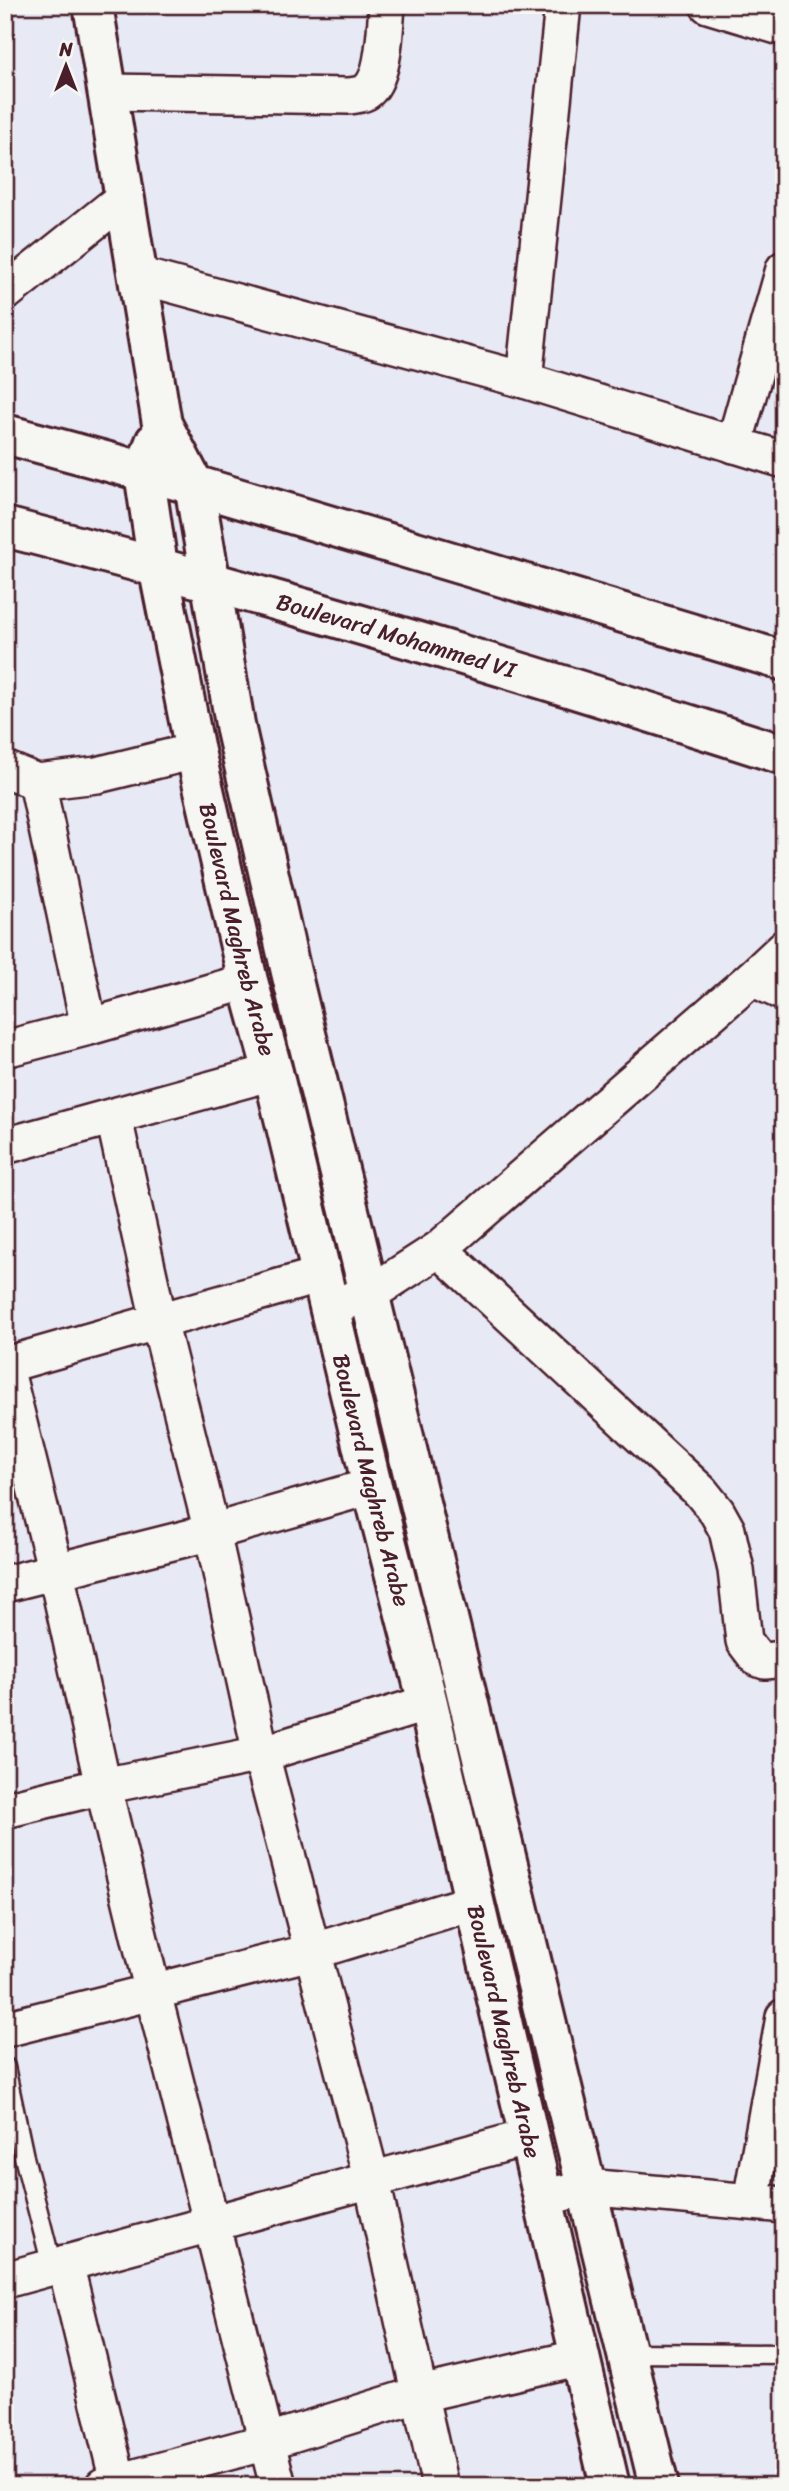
<svg xmlns="http://www.w3.org/2000/svg" width="789" height="2491" font-family="Sriracha,sans-serif">
<style>
.lines{fill:none;stroke-linecap:round;stroke-linejoin:round}
.service-casing{stroke:#4a1f2b;stroke-width:23}
.minor-casing{stroke:#4a1f2b;stroke-width:40}
.tertiary-casing{stroke:#4a1f2b;stroke-width:44}
.secondary-casing{stroke:#4a1f2b;stroke-width:44}
.service{stroke:#f6f6f2;stroke-width:18}
.minor{stroke:#f6f6f2;stroke-width:35}
.tertiary{stroke:#f6f6f2;stroke-width:38}
.secondary{stroke:#f6f6f2;stroke-width:38}
.labels{text-anchor:middle;stroke-width:5;stroke-linejoin:round;paint-order:stroke}
.street-label{font-size:23px;fill:#4a1f2b;stroke:#f6f6f2}
</style>
<rect width="100%" height="100%" fill="#e7e9f5"/>
<filter id="ink" filterUnits="userSpaceOnUse"><feTurbulence type="fractalNoise" baseFrequency=".0143" numOctaves="2"/><feDisplacementMap in="SourceGraphic" scale="14" xChannelSelector="R" yChannelSelector="G"/><feConvolveMatrix kernelMatrix="1 2 1 2 8 2 1 2 1" color-interpolation-filters="sRGB"/></filter>
<g filter="url(#ink)">
<g class="lines">
<defs>
<g id="service">
<polyline points="5,2067 24,2157 52,2266"/>
<polyline points="626,2353 784,2354"/>
</g>
<g id="minor">
<polyline points="708,5 784,28"/>
<path d="M107 92 349 96C354 95 362 95 366 92 385 79 385 27 387 5"/>
<polyline points="137,275 524,380 784,460"/>
<polyline points="5,293 125,197"/>
<polyline points="524,380 563,5"/>
<polyline points="734,445 784,269"/>
<polyline points="5,769 37,782 97,775 195,751"/>
<polyline points="37,782 89,1027"/>
<polyline points="752,978 784,993"/>
<polyline points="5,1049 89,1027 248,981"/>
<polyline points="114,1118 159,1321 212,1532 261,1754 372,2181 440,2486"/>
<polyline points="5,1146 273,1072"/>
<polyline points="439,1249 701,1492 717,1512 727,1530 736,1570 744,1641 757,1658 765,1661 784,1659"/>
<polyline points="330,1307 371,1293 439,1249 752,978 784,948"/>
<polyline points="5,1365 321,1275"/>
<polyline points="5,1367 56,1572 103,1786 153,1993 278,2486"/>
<polyline points="5,1584 212,1532 372,1486"/>
<polyline points="5,1810 103,1786 261,1754 428,1703"/>
<polyline points="5,2029 311,1952 474,1902"/>
<polyline points="544,2198 586,2187 784,2205"/>
<polyline points="751,2201 784,2017"/>
<polyline points="65,2263 119,2486"/>
<polyline points="5,2280 529,2137"/>
<polyline points="103,2486 266,2442 420,2394 581,2357"/>
</g>
<g id="tertiary">
<polyline points="93,5 162,424 194,485 236,730 291,972 659,2486"/>
<path id="s1" d="M155 442 144 472 158 566 195 751 248 981 273 1072 372 1486 428 1703 610 2486"/>
</g>
<g id="secondary">
<polyline points="5,434 194,485 784,661"/>
<path id="s2" d="M5 527C267 594 526 672 784 755"/>
</g>
</defs>
<use href="#service" class="service-casing"/>
<use href="#minor" class="minor-casing"/>
<use href="#tertiary" class="tertiary-casing"/>
<use href="#secondary" class="secondary-casing"/>
<use href="#service" class="service"/>
<use href="#minor" class="minor"/>
<use href="#tertiary" class="tertiary"/>
<use href="#secondary" class="secondary"/>
</g>
</g>
<g class="labels">
<g class="street-label">
<text dy="8" stroke="none"><textPath href="#s2" startOffset="406">Boulevard Mohammed VI</textPath></text>
<text dy="8" stroke="none"><textPath href="#s1" startOffset="499">Boulevard Maghreb Arabe</textPath></text>
<text dy="8" stroke="none"><textPath href="#s1" startOffset="1066">Boulevard Maghreb Arabe</textPath></text>
<text dy="8" stroke="none"><textPath href="#s1" startOffset="1633">Boulevard Maghreb Arabe</textPath></text>
</g>
</g>
<rect width="789" height="2491" fill="none" stroke="#f6f6f2" stroke-width="28"/>
<rect x="14" y="14" width="761" height="2463" fill="none" stroke="#4a1f2b" stroke-width="2.5" filter="url(#ink)"/>
<g transform="translate(66 66)" stroke="#f6f6f2" stroke-width="5" paint-order="stroke">
<path d="M0-5L12 26L0 18L-12 26Z" fill="#4a1f2b"/>
<text y="-10" font-size="19" font-weight="bold" text-anchor="middle" fill="#4a1f2b">N</text>
</g>
</svg>
